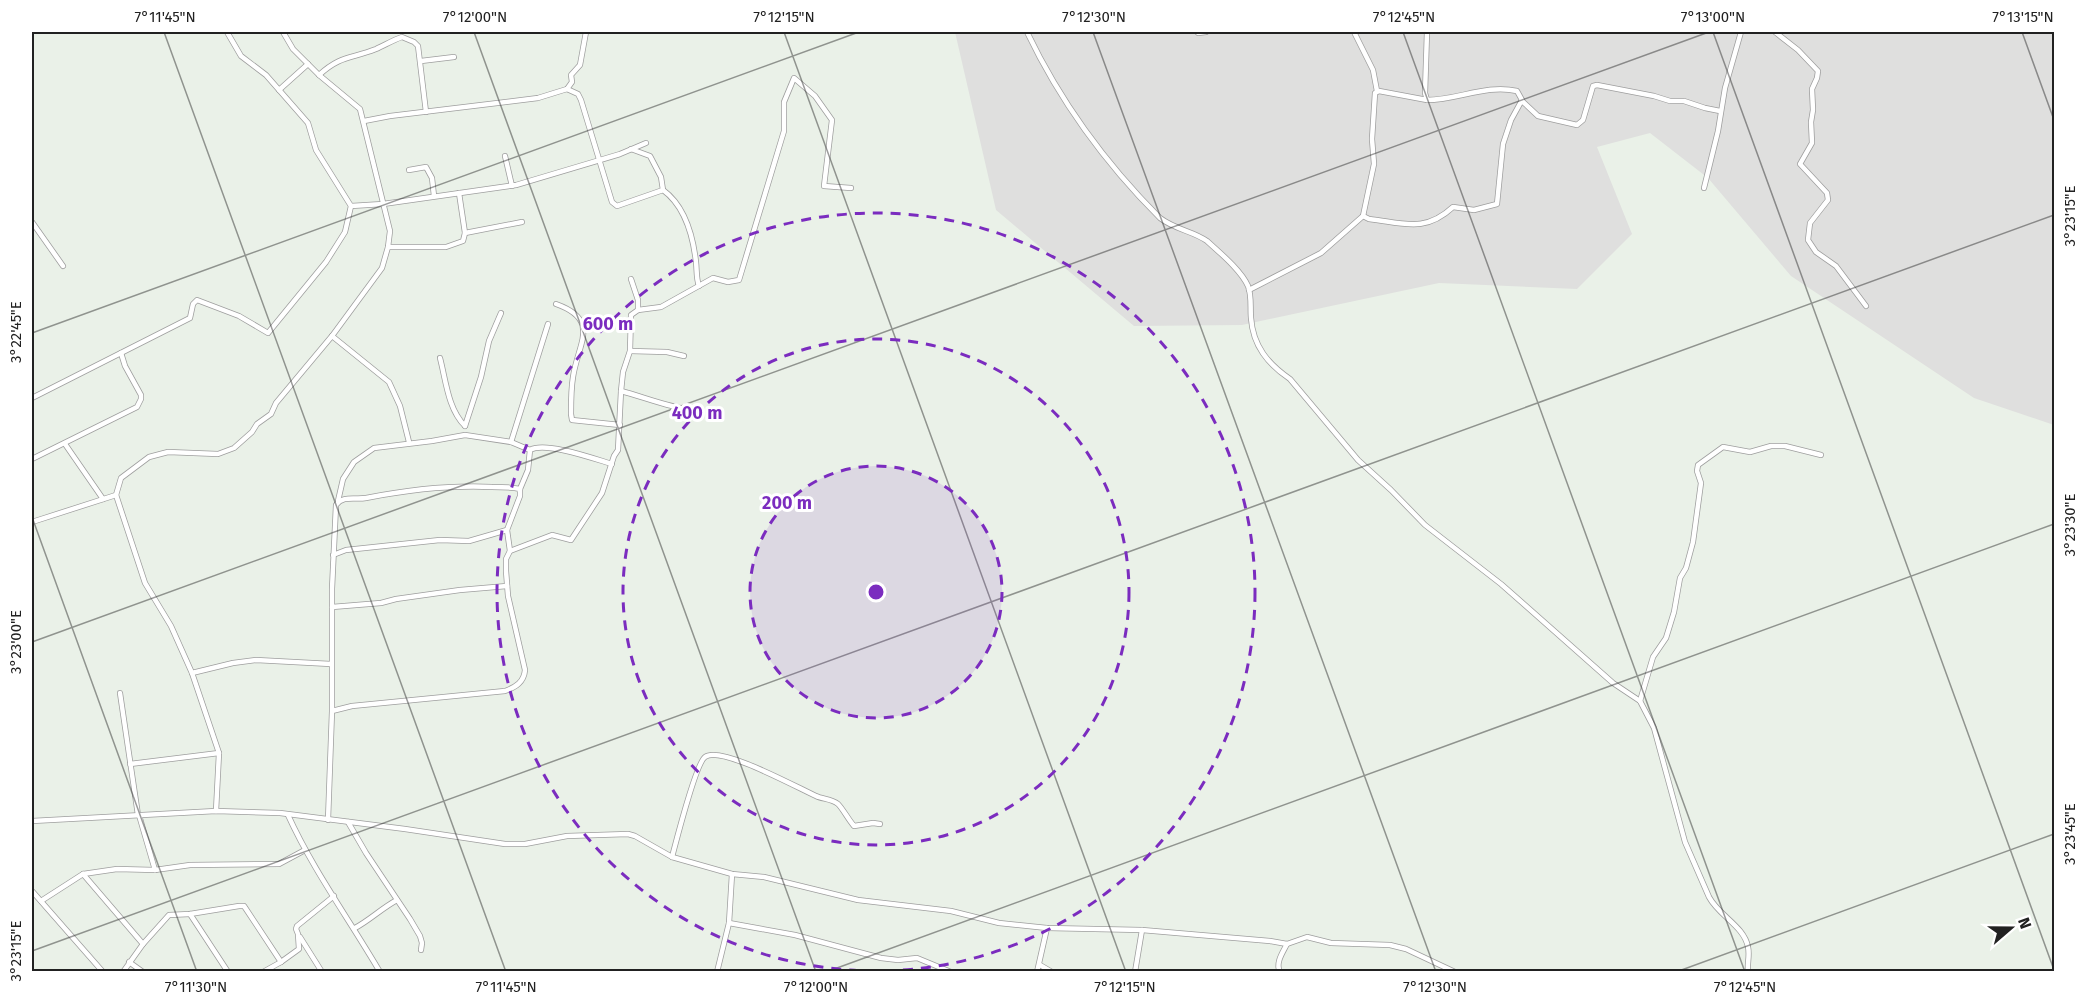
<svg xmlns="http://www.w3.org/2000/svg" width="2086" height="1003" font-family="'Fira Sans',sans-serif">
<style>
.residential{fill:#dfdfde}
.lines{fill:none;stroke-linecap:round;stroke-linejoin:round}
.minor-casing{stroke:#9e9e9e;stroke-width:6}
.minor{stroke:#fff;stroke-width:4.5}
.ticks{fill:none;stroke:#212121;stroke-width:1.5;stroke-opacity:0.45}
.ring{fill:none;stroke:#7b2cbf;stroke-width:3;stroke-dasharray:10 8}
.centre{fill:#7b2cbf;stroke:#fff;stroke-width:3}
.ring-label{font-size:18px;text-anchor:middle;font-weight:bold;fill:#7b2cbf;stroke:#fff;stroke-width:6;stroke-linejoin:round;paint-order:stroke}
.neatline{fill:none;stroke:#212121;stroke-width:2}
.ticks-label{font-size:15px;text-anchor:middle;fill:#212121}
</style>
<rect width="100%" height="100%" fill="#eaf1e8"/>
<polygon class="residential" points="955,32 2054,32 2054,425 1974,398 1791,276 1708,178 1650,133 1597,147 1632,234 1577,289 1439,283 1242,325 1134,326 996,210"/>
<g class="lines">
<defs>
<g id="minor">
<path d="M1027 32C1061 103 1104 162 1160 218 1176 230 1193 231 1207 241 1219 252 1241 270 1248 286 1252 296 1250 308 1251 318 1253 346 1268 364 1290 379L1358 460 1391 490 1425 525 1501 584 1613 683 1640 701 1654 728 1685 842 1709 897C1719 916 1744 926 1748 947 1750 955 1747 963 1748 972"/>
<polyline points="1197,32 1198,33 1206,32"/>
<polyline points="1354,32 1373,70 1377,91"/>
<polyline points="1775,32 1798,50 1818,71 1817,78 1812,89 1813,110 1811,122 1812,143 1800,164 1827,193 1828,200 1810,223 1808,240 1816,252 1836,266 1866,306"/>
<polyline points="421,61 454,57"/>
<path d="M319 75C341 55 351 59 376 49 385 45 393 40 402 37L414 42 418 46 426 112"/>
<polyline points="567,89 572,82 571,75 580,65 586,32"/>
<polyline points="279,90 308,64"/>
<polyline points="1522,101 1538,116 1577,125 1583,120 1593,86 1597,85 1654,96 1670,101 1684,101 1705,108 1720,111"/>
<polyline points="364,121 390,116 538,98 567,89 578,94 581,100 612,202 617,206 663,190 661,177 650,156 631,149"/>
<polyline points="505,156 512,186"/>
<polyline points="409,170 426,167 432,178 434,196"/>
<polyline points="1704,188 1718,131 1725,88 1741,32"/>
<path d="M663 190C685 206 693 236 696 262 697 270 696 278 699 286"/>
<polyline points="351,206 383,204 516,185 620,154 646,143"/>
<polyline points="1363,216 1374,164 1372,139 1375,93 1379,91 1427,100"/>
<polyline points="32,222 63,266"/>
<polyline points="465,233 522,222"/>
<polyline points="388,247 446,247 463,241 465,233 459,193"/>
<path d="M1249 290 1321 253 1363 216 1369 219C1404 223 1425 233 1453 207L1474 210 1497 204 1503 144 1511 120 1522 100 1517 91C1486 84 1458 100 1427 100L1425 93 1427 32"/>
<path d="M556 304C601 320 578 343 573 377 571 389 571 402 571 414L572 420 620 425"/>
<polyline points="638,310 661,307 713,278 728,282 739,280 784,131 784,102 794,78 815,96 832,120 824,186 851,188"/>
<polyline points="332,336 389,382 400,406 409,442"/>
<polyline points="630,351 667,352 684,356"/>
<path d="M440 358C446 381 448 409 465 426"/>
<path d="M621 391C644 397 670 408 693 410"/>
<polyline points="32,398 190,318 193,304 197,300 239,316 268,333 326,262 345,232 351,206 316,150 308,123 266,75 241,56 227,32"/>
<polyline points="465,426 481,377 489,341 501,313"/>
<polyline points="511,442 548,324"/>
<polyline points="65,444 103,499"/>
<polyline points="32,459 137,407 141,399 141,395 125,366 121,353"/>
<path d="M520 489 528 470 530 450C545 441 595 459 612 464"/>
<polyline points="338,501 343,479 354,462 374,448 432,441 465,435 511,442 530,450"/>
<polyline points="32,522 116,495"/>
<polyline points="510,551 552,535 571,540 602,493 614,456 618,450 621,391 623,372 630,351 631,315 638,310 638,300 631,279"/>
<polyline points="333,555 346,550 440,540 469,541 507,530"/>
<polyline points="332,607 381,603 396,599 460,590 507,586"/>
<polyline points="192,673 233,663 256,660 331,664"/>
<polyline points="120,693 138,815"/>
<polyline points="1640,701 1653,657 1666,638 1674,612 1680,578 1686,568 1693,542 1701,483 1697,471 1698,465 1723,447 1750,452 1771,446 1785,446 1821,455"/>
<polyline points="130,764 219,753"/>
<polyline points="216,811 219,753 192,673 171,626 145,583 116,495 121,478 149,457 168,452 218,454 234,448 252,432 257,424 271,414 276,403 332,336 382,268 388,247 390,231 360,109 319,75 293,49 283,32"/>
<polyline points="139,815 155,870"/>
<path d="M288 815C313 870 349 919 380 972"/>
<path d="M328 820 332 711V589L336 505C343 495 355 500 366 498 407 490 450 485 492 487 502 487 511 487 520 489V496L507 530 510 551 506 559V571L508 596 525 670C524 682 516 687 505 691L352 706 332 711"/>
<polyline points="32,821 216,811 280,813 405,829 505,844 525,844 567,836 628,834 635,836 672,857 732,874 764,877 858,900 951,911 999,923 1047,928 1142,930 1270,941 1287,944 1307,937 1331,943 1390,945 1406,949 1455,972"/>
<polyline points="348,822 366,853 410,919 420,936 422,943 421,950"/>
<path d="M672 857C676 842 696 763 705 757 720 745 798 788 816 796 822 799 832 799 838 804 843 809 848 819 854 826L873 823 880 824"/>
<polyline points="83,874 143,944"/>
<polyline points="32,891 103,972"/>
<polyline points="41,901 83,874 117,869 155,870 190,865 279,864 305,850"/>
<polyline points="190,914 228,972"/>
<polyline points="729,923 795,935 881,958 898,960 917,958 951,972"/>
<path d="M355 928C370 920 382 908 397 900"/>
<polyline points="300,937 322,972"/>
<polyline points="129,962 143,972"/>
<polyline points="1040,965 1052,972"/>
<polyline points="123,972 143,944 169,915 190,914 239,906 244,906 281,962"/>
<polyline points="263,972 281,962 299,949 298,934 296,929 297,926 334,896"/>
<polyline points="717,972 729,923 732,874"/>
<polyline points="967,972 971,972"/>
<polyline points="1037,972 1047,928"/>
<polyline points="1135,972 1142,930"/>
<path d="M1280 972C1275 963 1283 952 1287 944"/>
</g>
</defs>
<use href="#minor" class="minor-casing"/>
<use href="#minor" class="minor"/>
</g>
<path class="ticks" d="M164 32 506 972M474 32 816 972M784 32 1126 972M1093 32 1436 972M1403 32 1745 972M1713 32 2054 970M2022 32 2054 120M32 333 859 32M32 517 197 972M32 642 1709 32M32 951 2054 215M826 972 2054 524M1676 972 2054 834"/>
<circle cx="876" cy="592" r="126" fill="#7b2cbf" fill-opacity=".12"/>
<g class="ring">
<circle cx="876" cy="592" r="126"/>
<circle cx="876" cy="592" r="253"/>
<circle cx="876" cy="592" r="379"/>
</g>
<circle cx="876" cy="592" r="9" class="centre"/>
<g class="ring-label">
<text x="608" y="330">600 m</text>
<text x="697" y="419">400 m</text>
<text x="787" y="509">200 m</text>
</g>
<rect width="2086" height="1003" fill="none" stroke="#ffffff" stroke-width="66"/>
<g transform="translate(2011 928) rotate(70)" stroke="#ffffff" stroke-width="4.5" paint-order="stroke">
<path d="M0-4.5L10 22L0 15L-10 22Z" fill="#212121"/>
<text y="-9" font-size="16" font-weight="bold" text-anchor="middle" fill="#212121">N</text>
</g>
<rect x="33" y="33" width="2020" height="937" class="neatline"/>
<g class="ticks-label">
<text x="165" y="22">7°11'45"N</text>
<text x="475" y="22">7°12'00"N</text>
<text x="784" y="22">7°12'15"N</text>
<text x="1094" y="22">7°12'30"N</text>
<text x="1404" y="22">7°12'45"N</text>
<text x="1713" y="22">7°13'00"N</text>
<text x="2023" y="22">7°13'15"N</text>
<text transform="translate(2070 216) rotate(-90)" y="5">3°23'15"E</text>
<text transform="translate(16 332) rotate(-90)" y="5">3°22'45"E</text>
<text transform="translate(2070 525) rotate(-90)" y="5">3°23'30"E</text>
<text transform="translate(16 642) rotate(-90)" y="5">3°23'00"E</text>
<text transform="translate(2070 834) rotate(-90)" y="5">3°23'45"E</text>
<text transform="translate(16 951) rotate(-90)" y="5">3°23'15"E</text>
<text x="196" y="992">7°11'30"N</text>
<text x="506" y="992">7°11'45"N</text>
<text x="816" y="992">7°12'00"N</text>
<text x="1125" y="992">7°12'15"N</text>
<text x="1435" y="992">7°12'30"N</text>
<text x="1745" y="992">7°12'45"N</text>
</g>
</svg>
